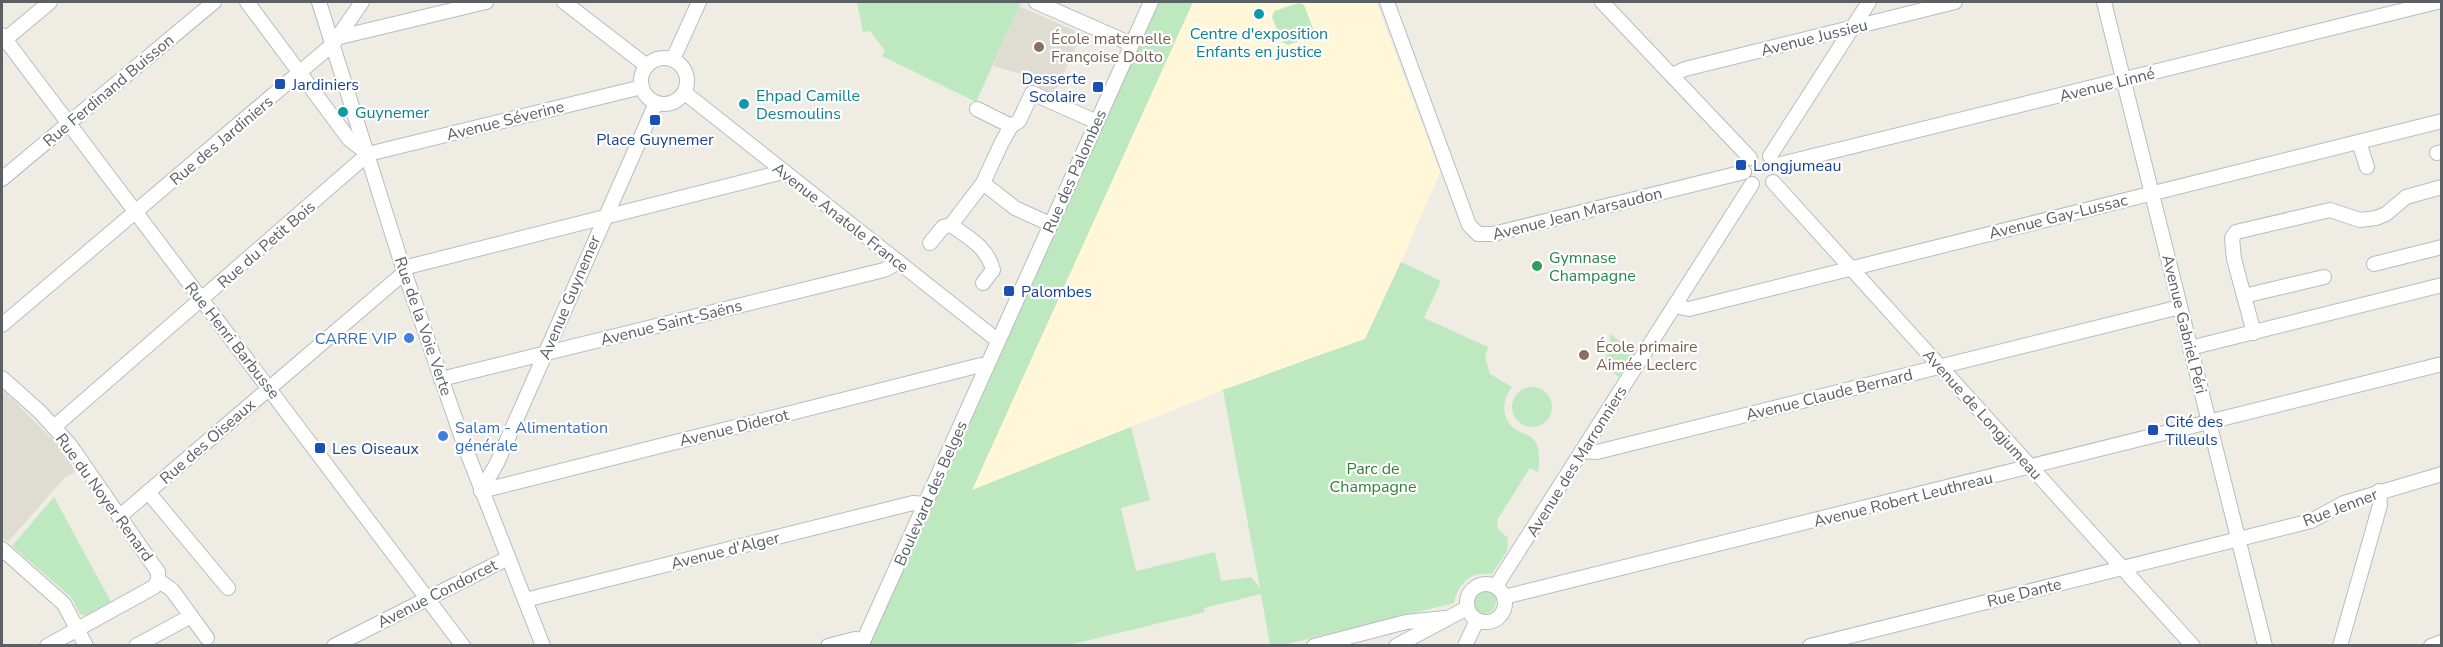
<svg xmlns="http://www.w3.org/2000/svg" width="2443" height="647" font-family="'Nunito Sans',sans-serif">
<style>
.commercial{fill:#fff7d8}
.education{fill:#dfdcd2}
.green{fill:#bee8bf}
.lines{fill:none;stroke-linecap:round;stroke-linejoin:round}
.minor-casing{stroke:#b8bbc0;stroke-width:16}
.minor{stroke:#fff;stroke-width:14}
.culture-dot{fill:#0f9aa8;stroke:#fff;stroke-width:2}
.education-dot{fill:#8d6e63;stroke:#fff;stroke-width:2}
.transit-dot{fill:#1a4fb4;stroke:#fff;stroke-width:2}
.leisure-dot{fill:#2e9e5b;stroke:#fff;stroke-width:2}
.shop-dot{fill:#3f7fe0;stroke:#fff;stroke-width:2}
.labels{text-anchor:middle;stroke-width:4.5;stroke-linejoin:round;paint-order:stroke}
.culture-label{font-size:16px;fill:#0d838f;stroke:#fff;text-anchor:start}
.street-label{font-size:16px;fill:#5b6065;stroke:#fff}
.education-label{font-size:16px;fill:#785e54;stroke:#fff;text-anchor:start}
.transit-label{font-size:16px;fill:#164399;stroke:#fff;text-anchor:start}
.leisure-label{font-size:16px;fill:#27864d;stroke:#fff;text-anchor:start}
.shop-label{font-size:16px;fill:#366cbe;stroke:#fff;text-anchor:end}
.park-label{font-size:16px;fill:#2f8234;stroke:#fff}
</style>
<rect width="100%" height="100%" fill="#efede3"/>
<polygon class="commercial" points="1193,2 1376,2 1440,172 1401,262 1365,339 1223,390 971,491"/>
<g class="education">
<polygon points="1019,6 1082,34 1054,94 1025,81 1019,84 1021,74 993,66"/>
<polygon points="2,389 63,450 75,472 65,477 8,542 2,537"/>
</g>
<g class="green">
<polygon points="857,2 1021,2 976,102 882,56 885,51 870,31 863,32"/>
<path d="M1155 2H1193L972 490 1131 427 1150 500 1121 508 1136 571 1215 552 1221 581 1251 577 1260 588 1223 390 1365 339 1401 262 1441 281 1424 318 1488 347 1485 357 1490 374 1512 387C1501 401 1501 421 1518 431 1522 434 1527 434 1531 437 1541 445 1540 461 1538 472L1530 468 1497 520 1498 529 1508 538 1507 551 1492 574C1471 571 1458 583 1454 603L1283 645H1270L1261 594 1204 608 1205 612 1069 645 866 646 990 369 1004 346V334Z"/>
<polygon points="1299,3 1304,5 1314,31 1312,36 1288,45 1282,42 1272,17 1274,11"/>
<polygon points="1610,334 1635,352 1619,377 1602,365 1609,351"/>
<circle cx="1532" cy="407" r="20"/>
<polygon points="54,497 111,602 86,616 80,614 71,597 12,546"/>
<circle cx="1483" cy="601" r="13"/>
</g>
<g class="lines">
<defs>
<g id="minor">
<polyline points="247,2 349,139 368,154"/>
<polyline points="319,2 403,268 465,447 543,646"/>
<polyline points="564,2 647,66"/>
<polyline points="1036,2 1131,44"/>
<polyline points="1387,2 1469,225 1478,234 1493,234 1744,172"/>
<polyline points="1602,2 1750,158"/>
<polyline points="2104,2 2265,646"/>
<polyline points="2,35 463,646"/>
<polyline points="340,37 486,2"/>
<polyline points="2,42 50,2"/>
<circle cx="664" cy="81" r="23"/>
<polyline points="673,59 699,2"/>
<polyline points="1674,74 1685,69 1955,2"/>
<polyline points="685,93 997,340"/>
<polyline points="977,109 1011,126"/>
<polyline points="2359,142 2367,167"/>
<polyline points="2437,153 2442,152"/>
<polyline points="368,154 642,87"/>
<polyline points="1770,156 1869,2"/>
<polyline points="1777,165 2437,2"/>
<polyline points="2,179 214,2"/>
<polyline points="1773,182 2193,646"/>
<polyline points="983,183 1015,208 1050,224"/>
<path d="M951 225C969 238 987 247 993 270L983 283"/>
<polyline points="930,243 943,227 951,225 983,183 1001,144 1011,126 1019,121 1032,93 1097,122"/>
<polyline points="2374,264 2442,247"/>
<polyline points="403,268 783,172"/>
<polyline points="2244,296 2324,277"/>
<polyline points="1675,306 1689,309 2442,121"/>
<polyline points="2,325 333,44 362,2"/>
<polyline points="2254,333 2234,259 2232,238 2236,232 2330,210 2360,220 2376,218 2386,214 2406,197 2442,187"/>
<polyline points="2190,348 2442,285"/>
<polyline points="2,378 40,412 70,445 158,572 158,580 154,587 47,646"/>
<polyline points="441,379 884,270 899,262"/>
<polyline points="54,427 368,154"/>
<polyline points="1582,451 1597,452 2180,307"/>
<polyline points="481,491 981,365 987,367"/>
<polyline points="481,491 497,463 656,103"/>
<polyline points="148,492 228,588"/>
<polyline points="119,517 405,272"/>
<polyline points="2,549 64,604 86,646"/>
<circle cx="1486" cy="603" r="19"/>
<polyline points="1496,586 1752,184"/>
<polyline points="1504,597 2442,364"/>
<polyline points="525,600 913,503 925,504"/>
<polyline points="191,616 207,638"/>
<polyline points="136,646 191,616 172,590 158,580"/>
<polyline points="334,646 508,558"/>
<polyline points="828,646 855,639 863,640"/>
<polyline points="861,646 1151,2"/>
<polyline points="1314,646 1406,622 1445,618"/>
<polyline points="1396,646 1467,608"/>
<polyline points="1465,646 1477,620"/>
<polyline points="1810,646 2311,521 2344,503 2442,474"/>
<polyline points="2340,646 2380,505 2379,491"/>
<polyline points="2431,646 2442,642"/>
</g>
</defs>
<use href="#minor" class="minor-casing"/>
<use href="#minor" class="minor"/>
</g>
<g class="culture-dot">
<circle cx="1259" cy="14" r="6"/>
<circle cx="744" cy="104" r="6"/>
<circle cx="343" cy="112" r="6"/>
</g>
<g class="education-dot">
<circle cx="1039" cy="47" r="6"/>
<circle cx="1584" cy="355" r="6"/>
</g>
<g class="transit-dot">
<rect x="274" y="78" width="12" height="12" rx="3"/>
<rect x="1092" y="81" width="12" height="12" rx="3"/>
<rect x="649" y="114" width="12" height="12" rx="3"/>
<rect x="1735" y="159" width="12" height="12" rx="3"/>
<rect x="1003" y="285" width="12" height="12" rx="3"/>
<rect x="2147" y="424" width="12" height="12" rx="3"/>
<rect x="314" y="442" width="12" height="12" rx="3"/>
</g>
<circle class="leisure-dot" cx="1537" cy="266" r="6"/>
<g class="shop-dot">
<circle cx="409" cy="338" r="6"/>
<circle cx="443" cy="436" r="6"/>
</g>
<g class="labels">
<g class="culture-label">
<text x="1259" y="39" text-anchor="middle">Centre d'exposition<tspan x="1259" dy="18">Enfants en justice</tspan></text>
<text x="756" y="101">Ehpad Camille<tspan x="756" dy="18">Desmoulins</tspan></text>
<text x="355" y="118">Guynemer</text>
</g>
<g class="street-label">
<text transform="translate(1814 37) rotate(-14)" y="6">Avenue Jussieu</text>
<text transform="translate(2107 84) rotate(-14)" y="6">Avenue Linné</text>
<text transform="translate(108 90) rotate(-40)" y="6">Rue Ferdinand Buisson</text>
<text transform="translate(505 120) rotate(-14)" y="6">Avenue Séverine</text>
<text transform="translate(221 140) rotate(-40)" y="6">Rue des Jardiniers</text>
<text transform="translate(1074 171) rotate(-66)" y="6">Rue des Palombes</text>
<text transform="translate(1577 213) rotate(-14)" y="6">Avenue Jean Marsaudon</text>
<text transform="translate(2058 216) rotate(-14)" y="6">Avenue Gay-Lussac</text>
<text transform="translate(841 217) rotate(38)" y="6">Avenue Anatole France</text>
<text transform="translate(266 244) rotate(-41)" y="6">Rue du Petit Bois</text>
<text transform="translate(569 297) rotate(-67)" y="6">Avenue Guynemer</text>
<text transform="translate(671 322) rotate(-14)" y="6">Avenue Saint-Saëns</text>
<text transform="translate(2185 324) rotate(76)" y="6">Avenue Gabriel Péri</text>
<text transform="translate(424 326) rotate(71)" y="6">Rue de la Voie Verte</text>
<text transform="translate(233 340) rotate(52)" y="6">Rue Henri Barbusse</text>
<text transform="translate(1829 394) rotate(-14)" y="6">Avenue Claude Bernard</text>
<text transform="translate(1983 414) rotate(48)" y="6">Avenue de Longjumeau</text>
<text transform="translate(734 427) rotate(-14)" y="6">Avenue Diderot</text>
<text transform="translate(207 441) rotate(-41)" y="6">Rue des Oiseaux</text>
<text transform="translate(1576 461) rotate(-58)" y="6">Avenue des Marronniers</text>
<text transform="translate(930 493) rotate(-66)" y="6">Boulevard des Belges</text>
<text transform="translate(105 497) rotate(54)" y="6">Rue du Noyer Renard</text>
<text transform="translate(1903 499) rotate(-14)" y="6">Avenue Robert Leuthreau</text>
<text transform="translate(2340 507) rotate(-21)" y="6">Rue Jenner</text>
<text transform="translate(725 550) rotate(-14)" y="6">Avenue d'Alger</text>
<text transform="translate(2024 592) rotate(-14)" y="6">Rue Dante</text>
<text transform="translate(437 593) rotate(-27)" y="6">Avenue Condorcet</text>
</g>
<g class="education-label">
<text x="1051" y="44">École maternelle<tspan x="1051" dy="18">Françoise Dolto</tspan></text>
<text x="1596" y="352">École primaire<tspan x="1596" dy="18">Aimée Leclerc</tspan></text>
</g>
<g class="transit-label">
<text x="1086" y="84" text-anchor="end">Desserte<tspan x="1086" dy="18">Scolaire</tspan></text>
<text x="292" y="90">Jardiniers</text>
<text x="655" y="145" text-anchor="middle">Place Guynemer</text>
<text x="1753" y="171">Longjumeau</text>
<text x="1021" y="297">Palombes</text>
<text x="2165" y="427">Cité des<tspan x="2165" dy="18">Tilleuls</tspan></text>
<text x="332" y="454">Les Oiseaux</text>
</g>
<g class="leisure-label">
<text x="1549" y="263">Gymnase<tspan x="1549" dy="18">Champagne</tspan></text>
</g>
<g class="shop-label">
<text x="397" y="344">CARRE VIP</text>
<text x="455" y="433" text-anchor="start">Salam - Alimentation<tspan x="455" dy="18">générale</tspan></text>
</g>
<g class="park-label">
<text x="1373" y="474">Parc de<tspan x="1373" dy="18">Champagne</tspan></text>
</g>
</g>
<rect width="2443" height="647" fill="none" stroke="#5b6065" stroke-width="6"/>
</svg>
